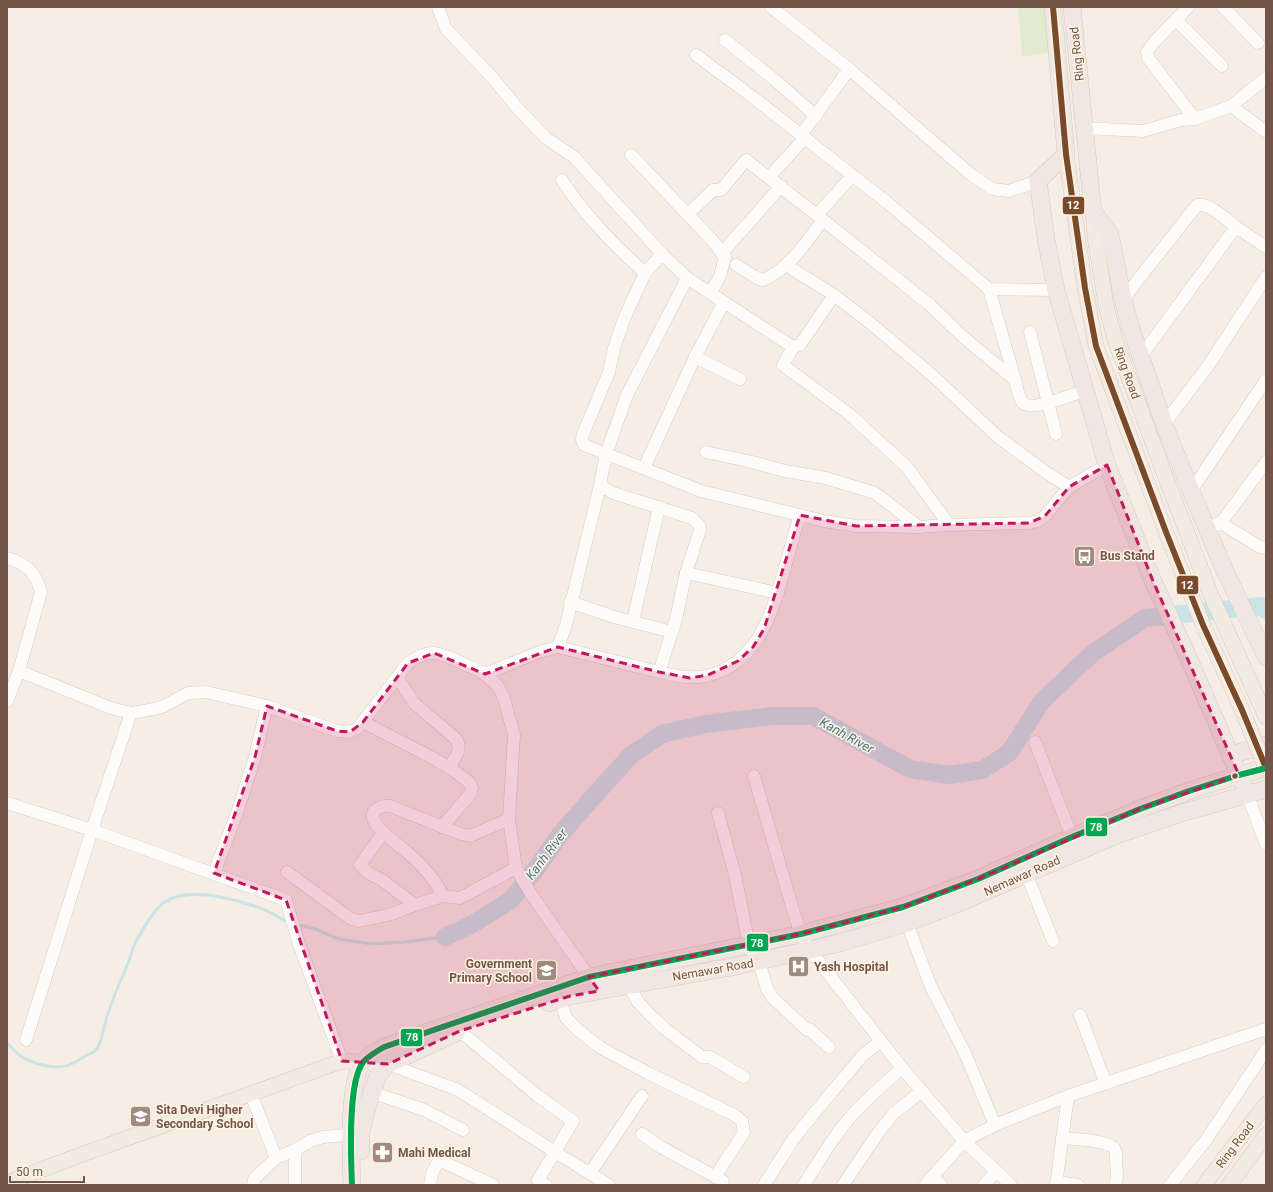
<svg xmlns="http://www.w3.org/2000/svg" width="1273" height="1192" font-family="Roboto,sans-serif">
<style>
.green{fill:#e2ebd0}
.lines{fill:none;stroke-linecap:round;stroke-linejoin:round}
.stream{stroke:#c8e4e5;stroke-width:3}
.river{stroke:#c8e4e5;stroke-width:18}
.minor-casing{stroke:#d7cbc3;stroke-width:13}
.major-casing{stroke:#d5cac3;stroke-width:16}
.highway-casing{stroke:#d5cac3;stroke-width:18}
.minor{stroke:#fefcfb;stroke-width:12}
.major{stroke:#f1ebe2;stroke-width:15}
.highway{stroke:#f0e6e2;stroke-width:17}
.major-bridge-casing{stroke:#d5cac3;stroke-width:16;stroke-linecap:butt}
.major-bridge{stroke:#f1ebe2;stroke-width:15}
.bus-1-casing{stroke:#fff4e5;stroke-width:9}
.bus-2-casing{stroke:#fff4e5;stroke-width:9}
.bus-1{stroke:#7a4b2a;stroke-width:6}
.bus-2{stroke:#00a651;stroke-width:6}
.marked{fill:#c2185b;fill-opacity:0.2;stroke:#c2185b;stroke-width:3;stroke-dasharray:8 5;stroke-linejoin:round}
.bus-dot{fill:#725547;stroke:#fff4e5;stroke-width:1.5}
.labels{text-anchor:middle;stroke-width:3;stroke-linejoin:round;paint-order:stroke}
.street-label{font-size:12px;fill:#725547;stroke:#fff4e5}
.poi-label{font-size:12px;font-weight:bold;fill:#725547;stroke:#fff4e5;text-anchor:start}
.water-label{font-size:13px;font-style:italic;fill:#3f777f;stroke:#fff4e5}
.line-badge{stroke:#fff4e5;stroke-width:1.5}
.badge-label{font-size:11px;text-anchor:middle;font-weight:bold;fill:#fff}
</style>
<rect width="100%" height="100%" fill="#f6eee5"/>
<polygon class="green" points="1018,7 1046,7 1050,52 1022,57"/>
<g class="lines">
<g class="stream">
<polyline points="296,924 315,929 339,939 373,944 403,942 445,937"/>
<path d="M7 1043C20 1058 28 1062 48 1066 64 1069 71 1065 84 1057 87 1055 92 1053 95 1051 102 1044 103 1029 106 1020 112 999 121 980 129 961 131 955 132 949 135 944 142 930 155 905 170 899 197 888 241 900 267 911 274 914 281 919 288 922"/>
</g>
<polyline class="river" points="445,937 471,925 511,900 536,869 559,836 593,797 631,755 662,734 705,724 773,716 813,716 910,769 949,775 982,770 1009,753 1042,701 1093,653 1145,618 1260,606 1266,610"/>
<defs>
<g id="minor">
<polyline points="438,7 446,29 492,77 519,110 546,138 574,157 662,254 687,278 793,347 800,345 834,295 869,322 932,375 998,437 1044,471 1069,487 1107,465"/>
<polyline points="771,7 848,68 847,72 801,135"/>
<path d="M1188 7C1176 21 1155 38 1147 52L1148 58 1195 119"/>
<polyline points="1223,7 1258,43"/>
<polyline points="1176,20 1222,66"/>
<polyline points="725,40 775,80 816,116"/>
<polyline points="696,55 754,98 889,204 989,289 1056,290"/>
<polyline points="848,68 969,173 992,189 1009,191 1038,181"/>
<polyline points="1231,106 1266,132"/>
<polyline points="1085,128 1143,131 1181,120 1195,119 1231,106 1266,78"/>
<polyline points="631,155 712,240 725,257 720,276 711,292"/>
<polyline points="769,177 805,138"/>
<path d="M562 180C585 216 614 245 645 273"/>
<polyline points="688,214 713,190 721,190 746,160 818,216 930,305 962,336 1015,380 989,289"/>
<polyline points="817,215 852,176"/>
<polyline points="722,253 781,186"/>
<polyline points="662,254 645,273 624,319 614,348 609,372 583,434 582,440 584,445 701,491 824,521 856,526 919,527 949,525"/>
<path d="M736 265 757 278 763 280C789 269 807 241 823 220"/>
<polyline points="786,265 834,295"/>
<path d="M1123 299 1197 205C1209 202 1227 220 1236 227"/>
<polyline points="1030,332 1056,434"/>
<polyline points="793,347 783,365 849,414 907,467 949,525 1029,523 1038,521 1045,516 1069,487"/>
<polyline points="1141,356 1236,227 1266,247"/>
<polyline points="695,357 740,379"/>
<path d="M1015 380C1017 386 1018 398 1023 403 1032 412 1074 394 1086 390"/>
<polyline points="1164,424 1208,366 1266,277"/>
<polyline points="706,452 752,462 785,471 826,478 875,493 919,527"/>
<polyline points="644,468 695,357 724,302"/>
<polyline points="1191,491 1266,380"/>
<polyline points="1221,523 1260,547 1266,548"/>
<polyline points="1207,528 1221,523 1266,462"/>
<path d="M7 558C26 563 36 573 41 592L19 671"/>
<polyline points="686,573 778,593"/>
<polyline points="570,602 614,617 672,632 675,623 686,573 700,530 699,525 692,518 613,493 600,485"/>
<polyline points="633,621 659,507"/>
<polyline points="558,647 566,625 600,485 606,454 627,395 659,333 687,278"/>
<path d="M659 672C669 674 680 677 689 677 698 678 708 676 716 673 760 657 772 612 784 571 789 553 794 534 800 515"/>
<polyline points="485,674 498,686 504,698 514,735 509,819 516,868 531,894 593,983"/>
<path d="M397 677 414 703 456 739C463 749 455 758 449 768"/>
<polyline points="7,701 19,671 111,708 131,713 92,830 26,1040"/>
<polyline points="131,713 144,711 162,707 188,693 206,692 267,706"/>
<polyline points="363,722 431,757 453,770 470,783 472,788 471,793 442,827"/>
<polyline points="1035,742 1072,837"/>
<polyline points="754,776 793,910 801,934 809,949 902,1068 964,1141 925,1185"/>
<polyline points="1247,794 1266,844"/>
<polyline points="7,803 92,830 286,900 299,944 342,1061"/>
<polyline points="718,813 735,875 749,945 759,962 767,989 773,998 807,1030 809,1029 829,1047"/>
<polyline points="383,833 360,865 367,872 382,880 415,905"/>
<polyline points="287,872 351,919 359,921 392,914 415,905 443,896 460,898 516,868"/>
<path d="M214 873 237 813 255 757 267 706 337 731 350 732 358 728 408 663C415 658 425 652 434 653 447 654 472 668 485 674L539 652 558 647 659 672 672 632"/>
<polyline points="1026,873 1053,941"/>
<path d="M443 896C435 879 422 865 408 853 399 845 376 830 373 818 370 809 383 805 390 806L461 834 470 836 509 819"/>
<polyline points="905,915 907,923 931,987 965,1053 995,1125"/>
<polyline points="629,986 638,1002 652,1017 669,1032 702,1057 710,1057 744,1077"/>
<polyline points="560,999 566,1018 578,1030 601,1048 648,1073 734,1115 742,1121 744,1132 715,1177"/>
<polyline points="1080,1015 1106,1084"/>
<polyline points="460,1031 538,1096 573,1121 555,1152 609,1185"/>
<polyline points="388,1064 458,1090 555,1152 538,1180 546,1185"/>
<polyline points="371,1092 424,1110 463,1130"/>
<polyline points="251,1094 276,1158"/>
<polyline points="642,1134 659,1146 723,1181"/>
<path d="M1062 1138C1073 1139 1107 1140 1114 1148 1117 1152 1116 1158 1116 1163 1117 1171 1118 1178 1115 1185"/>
<polyline points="295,1150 295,1185"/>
<polyline points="590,1173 642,1096"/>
<polyline points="932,1177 941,1185"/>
<polyline points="1057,1182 1078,1185"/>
<polyline points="253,1185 254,1179 276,1158 295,1150 310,1141 323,1137 359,1134"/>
<polyline points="430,1185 432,1173 439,1160 493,1185"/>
<polyline points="764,1185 794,1138 816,1111 863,1055 881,1041"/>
<path d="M804 1185C819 1161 834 1135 853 1114 868 1098 885 1083 902 1068"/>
<polyline points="843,1185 878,1133 894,1113 922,1091"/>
<polyline points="984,1185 996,1171"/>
<polyline points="1011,1185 964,1141 995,1125 1068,1096 1266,1029"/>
<polyline points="1056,1185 1068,1096"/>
<polyline points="1170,1185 1206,1140 1266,1050"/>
</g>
<g id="major">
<polyline points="1066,154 1085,288 1096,346"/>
<polyline points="1093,212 1095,237 1106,305 1115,340 1164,473 1211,595 1266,717"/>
<polyline points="7,1183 72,1158 342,1061 388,1064"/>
<polyline points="1204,1185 1266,1104"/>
<polyline points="1229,1185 1266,1135"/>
</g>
<g id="highway">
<polyline points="1053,7 1066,154 1038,181 1046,239 1056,290 1107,465 1153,581 1186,652 1243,784"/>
<polyline points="1072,7 1093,212 1110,234 1123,299 1130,325 1164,424 1191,491 1225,571 1266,657"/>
<polyline points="1231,755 1266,745"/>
<polyline points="549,1003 570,996 737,966 840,943 907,923 966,900 1117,835 1185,812 1266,789"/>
<polyline points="361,1151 361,1134 365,1115 378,1075 388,1064 456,1033"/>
<path d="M352 1185C351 1159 347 1080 364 1061 369 1056 377 1051 384 1047L589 977 801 934 903 907 978 879 1072 837 1140 809 1189 791 1239 775 1266 768"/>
</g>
</defs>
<use href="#minor" class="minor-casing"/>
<use href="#major" class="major-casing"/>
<use href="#highway" class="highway-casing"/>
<use href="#minor" class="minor"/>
<use href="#major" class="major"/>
<use href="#highway" class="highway"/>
<defs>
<polyline id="major-bridge" points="1096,346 1166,532 1203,625 1242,710 1266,768"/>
</defs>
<use href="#major-bridge" class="major-bridge-casing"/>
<use href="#major-bridge" class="major-bridge"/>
<defs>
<polyline id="bus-1" points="1053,7 1066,154 1085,288 1096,346 1166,532 1203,625 1242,710 1266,768"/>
<path id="bus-2" d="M352 1185C351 1159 347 1080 364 1061 369 1056 377 1051 384 1047L589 977 801 934 903 907 978 879 1072 837 1140 809 1189 791 1239 775 1266 768"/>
</defs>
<use href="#bus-1" class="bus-1-casing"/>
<use href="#bus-2" class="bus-2-casing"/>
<use href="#bus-1" class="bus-1"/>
<use href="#bus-2" class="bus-2"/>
</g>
<path class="marked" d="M1107 465 1153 581 1239 775 1140 809 978 879 903 907 801 934 589 977 599 991 570 996 460 1031 388 1064 342 1061 286 900 214 873 255 757 267 706 337 731 350 732 363 722 408 663 434 653 485 674 558 647 659 672 690 678 708 675 738 661 753 647 764 629 800 515 856 526 1029 523 1045 516 1069 487Z"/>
<defs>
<symbol id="bus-square" viewBox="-11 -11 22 22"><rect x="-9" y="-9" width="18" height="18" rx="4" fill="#a08b7e" stroke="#fff4e5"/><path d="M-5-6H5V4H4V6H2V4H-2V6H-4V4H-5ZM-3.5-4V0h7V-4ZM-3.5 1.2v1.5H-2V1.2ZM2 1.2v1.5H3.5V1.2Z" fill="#fff"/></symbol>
<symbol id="hospital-square" viewBox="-11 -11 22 22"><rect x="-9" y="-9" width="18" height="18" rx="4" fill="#a08b7e" stroke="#fff4e5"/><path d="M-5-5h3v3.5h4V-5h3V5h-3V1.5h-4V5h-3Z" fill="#fff"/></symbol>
<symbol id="school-square" viewBox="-11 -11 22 22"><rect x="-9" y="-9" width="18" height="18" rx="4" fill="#a08b7e" stroke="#fff4e5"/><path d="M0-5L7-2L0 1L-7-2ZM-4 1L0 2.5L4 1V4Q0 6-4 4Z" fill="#fff"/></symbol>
<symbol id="pharmacy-square" viewBox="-11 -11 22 22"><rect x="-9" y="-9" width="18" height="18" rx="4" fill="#a08b7e" stroke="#fff4e5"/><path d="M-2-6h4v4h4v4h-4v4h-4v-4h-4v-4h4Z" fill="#fff"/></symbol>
</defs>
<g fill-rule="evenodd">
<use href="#bus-square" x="1072" y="544" width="25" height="25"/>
<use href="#hospital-square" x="786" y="954" width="25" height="25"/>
<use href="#school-square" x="534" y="958" width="25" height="25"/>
<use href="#school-square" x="128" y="1104" width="25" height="25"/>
<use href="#pharmacy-square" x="370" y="1140" width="25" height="25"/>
</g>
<circle class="bus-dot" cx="1235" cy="776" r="3.5"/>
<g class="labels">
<g class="street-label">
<text transform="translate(1077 54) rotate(-96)" y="4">Ring Road</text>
<text transform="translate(1127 373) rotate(70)" y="4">Ring Road</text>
<text transform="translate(1022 876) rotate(-24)" y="4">Nemawar Road</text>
<text transform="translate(713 970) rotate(-10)" y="4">Nemawar Road</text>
<text transform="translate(1235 1145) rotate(-53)" y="4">Ring Road</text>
</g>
<g class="poi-label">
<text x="1100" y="560">Bus Stand</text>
<text x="532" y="968" text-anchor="end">Government<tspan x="532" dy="14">Primary School</tspan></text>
<text x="814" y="971">Yash Hospital</text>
<text x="156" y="1114">Sita Devi Higher<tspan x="156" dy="14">Secondary School</tspan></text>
<text x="398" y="1157">Mahi Medical</text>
</g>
<g class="water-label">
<text transform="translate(847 735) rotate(29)" y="5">Kanh River</text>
<text transform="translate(546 854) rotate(-53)" y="5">Kanh River</text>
</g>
</g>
<g class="line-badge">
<rect x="1062" y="196" width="23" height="19" rx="4" fill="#7a4b2a"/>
<rect x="1176" y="575" width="23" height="20" rx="4" fill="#7a4b2a"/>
<rect x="1085" y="817" width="23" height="20" rx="4" fill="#00a651"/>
<rect x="746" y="933" width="23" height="19" rx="4" fill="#00a651"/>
<rect x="400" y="1028" width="23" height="19" rx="4" fill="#00a651"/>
</g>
<g class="badge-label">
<text x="1073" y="209">12</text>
<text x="1187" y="589">12</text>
<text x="1096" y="831">78</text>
<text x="757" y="947">78</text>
<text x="412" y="1041">78</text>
</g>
<rect width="1273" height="1192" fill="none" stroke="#725547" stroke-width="16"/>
<path d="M10 1176v6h74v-6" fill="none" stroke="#725547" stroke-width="2"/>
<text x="16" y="1176" font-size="12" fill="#725547" stroke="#fff4e5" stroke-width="3" paint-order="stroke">50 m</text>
</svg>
